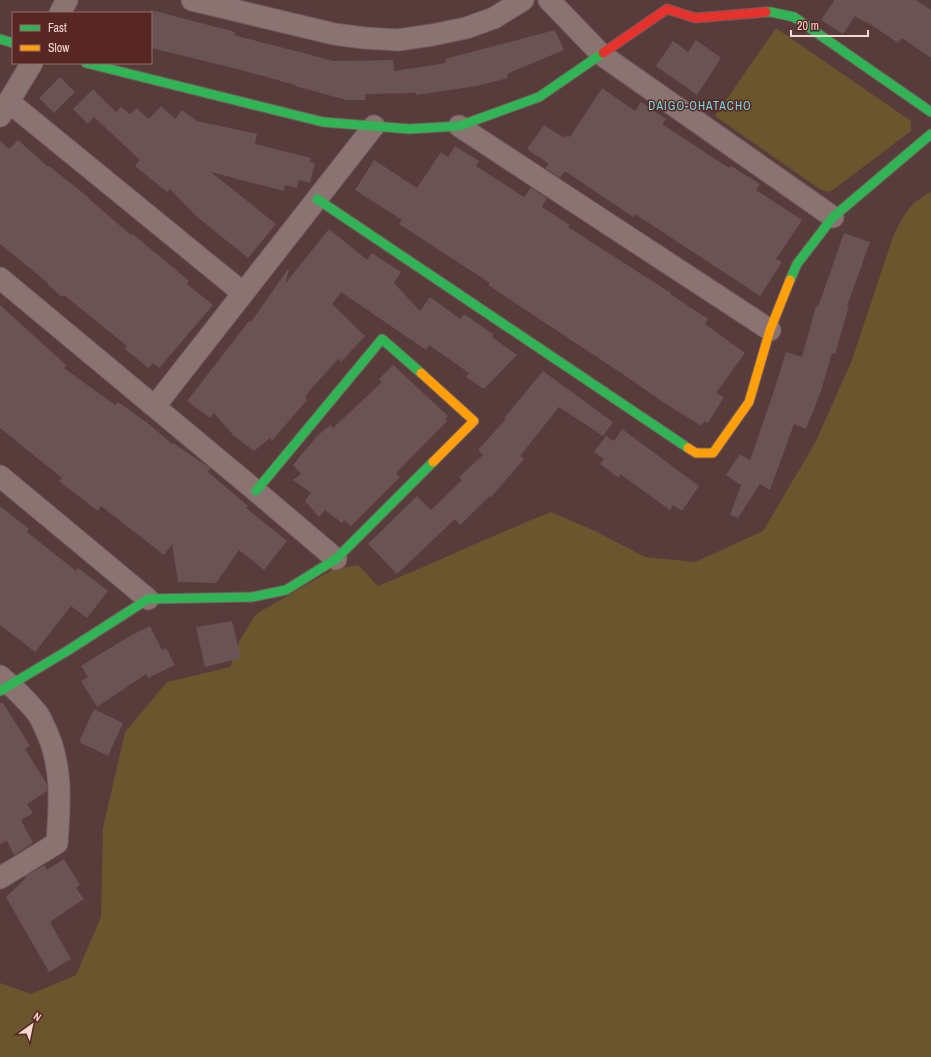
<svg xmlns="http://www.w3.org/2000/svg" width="931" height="1057" font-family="'Archivo Narrow',sans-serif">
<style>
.green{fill:#6a552d}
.building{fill:#6a5355}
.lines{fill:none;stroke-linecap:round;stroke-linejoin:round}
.street-casing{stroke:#735b5a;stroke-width:23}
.fast-casing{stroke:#735b5a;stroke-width:11}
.slow-casing{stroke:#735b5a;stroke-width:11}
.jam-casing{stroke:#735b5a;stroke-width:11}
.street{stroke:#8a7472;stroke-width:21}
.fast{stroke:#30b455;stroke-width:9}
.slow{stroke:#ff9f0a;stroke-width:9}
.jam{stroke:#e5322d;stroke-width:9}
.labels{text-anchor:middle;stroke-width:3;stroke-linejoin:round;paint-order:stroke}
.neighbourhood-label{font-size:12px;letter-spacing:1px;fill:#72dde9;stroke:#582724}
</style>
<rect width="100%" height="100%" fill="#573c3b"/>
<g class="green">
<polygon points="776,28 911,121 911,131 830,192 821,190 715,116"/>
<path d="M931 192V1057H0V983L31 994 76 975 101 917 103 828 125 732 167 682 230 667 240 640 256 614 332 570 358 565 378 586C436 562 493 535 551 512L595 531 645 557 695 562 763 531 815 443 852 360 893 237C903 216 909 203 931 192Z"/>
</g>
<g class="building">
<polygon points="833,0 916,0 931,10 931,58 902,38 898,43 867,22 866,23 855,16 843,34 821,20 834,1"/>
<polygon points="151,10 235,32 234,35 334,61 393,60 394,71 446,63 445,59 555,30 564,50 507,74 508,78 477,86 416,95 416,93 365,94 365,100 346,100 295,86 295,85 241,70 151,48"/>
<polygon points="696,40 721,58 697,95 656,66 673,41 688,52"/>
<polygon points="60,77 75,92 54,113 39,98"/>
<polygon points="602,88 635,111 641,102 666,119 662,124 729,168 731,166 760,184 756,190 802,220 776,259 782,262 760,296 635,214 633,217 565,171 560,178 545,168 549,164 527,149 544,125 564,138 566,135 570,137"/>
<polygon points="93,89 116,112 121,107 130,114 136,108 149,119 161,106 175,119 182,110 197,121 257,134 255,144 311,158 310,162 315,163 310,183 299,180 297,188 285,185 284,191 211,172 276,224 248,258 196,216 170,189 167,192 135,166 140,160 94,117 88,124 73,109"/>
<polygon points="18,140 48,167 49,166 88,197 88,198 131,235 133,234 189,281 187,284 213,305 159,368 153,363 148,368 125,349 127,346 64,295 62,297 47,284 48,283 0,244 0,141 9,149"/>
<polygon points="455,146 479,161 476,166 524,197 531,188 547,198 542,207 570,225 568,227 671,293 670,294 708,319 705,324 745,353 716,393 724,397 708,423 705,421 701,426 663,402 630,379 488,285 490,283 399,224 402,220 355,190 374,160 417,188 441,152 448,157"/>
<polygon points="329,229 367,260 372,253 401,272 394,283 420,311 430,297 460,319 464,314 493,334 492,337 517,355 484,389 466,377 469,373 429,345 426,350 341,292 332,304 365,336 341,362 338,359 311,389 305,397 307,400 272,441 270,438 254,451 234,436 214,413 210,418 187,401 249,321 251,322 288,269 289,270 285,284"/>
<polygon points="844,233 870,242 847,306 849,306 835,354 832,353 821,391 806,429 794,424 770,490 760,484 738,518 730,515 741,485 726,475 740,454 750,460 773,394 786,352 802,357 816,306 818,307"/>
<polygon points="0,305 66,365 64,368 115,405 118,402 149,424 172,444 173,443 210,468 208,472 248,506 246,508 287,541 264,570 239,550 216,583 178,582 172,544 164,555 101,506 98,511 59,481 62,478 0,428"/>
<polygon points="393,365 448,416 445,419 447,421 396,473 400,477 351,526 344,520 342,523 325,510 319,517 305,501 311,493 293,480 301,474 293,465 317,436 330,425 333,428 382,382 379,379"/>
<polygon points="543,371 613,422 603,436 559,407 520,456 524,459 491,497 490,496 460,525 455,519 397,574 368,544 417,496 431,510 462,480 459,477 483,455 478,450 506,419 504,418"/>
<polygon points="622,429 699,486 682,511 673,505 670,510 620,474 619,478 600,464 604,459 594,452 606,436 614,441"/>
<polygon points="0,506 29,529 27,532 76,571 78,568 108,591 87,618 71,606 35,652 0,625"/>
<polygon points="232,621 241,658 205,667 196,627"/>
<polygon points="150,626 162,650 166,648 175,665 148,678 146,674 97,707 81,681 88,677 81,666 128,637"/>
<polygon points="0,703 3,703 30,746 25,749 47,784 47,791 27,804 33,813 21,820 33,843 14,855 7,841 0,844"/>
<polygon points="94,709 123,723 108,756 79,742"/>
<polygon points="64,859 80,885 76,888 84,899 50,922 71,959 49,972 6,897 26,878 25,876 45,865 47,870"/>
</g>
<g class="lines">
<defs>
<g id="street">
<polyline points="192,0 334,34 364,38 398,40 432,35 466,28 494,18 523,0"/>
<polyline points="549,0 602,55 833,217"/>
<polyline points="60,13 67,0"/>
<polyline points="9,102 243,293"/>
<polyline points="0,116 32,63"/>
<polyline points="459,126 770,330"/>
<polyline points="0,278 256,491 336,559"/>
<polyline points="155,406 374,126"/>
<polyline points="0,476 148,599"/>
<path d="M0 676C13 687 26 699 37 713 40 716 42 722 44 726 63 763 60 803 57 843L0 878"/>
</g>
<g id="fast">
<polyline points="766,12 771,12 794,17 931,112"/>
<polyline points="0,39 13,43"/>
<polyline points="86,63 323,122 410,129 459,126 539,97 603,53"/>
<polyline points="317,199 688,448"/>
<polyline points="790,280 797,264 833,217 931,134"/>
<polyline points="256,491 382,339 421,373"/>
<polyline points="0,691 67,651 148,599 252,597 286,590 336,559 433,462"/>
</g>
<g id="slow">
<polyline points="421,373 474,421 433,462"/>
<polyline points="688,448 696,453 713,453 749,402 770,330 790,280"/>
</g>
<polyline id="jam" points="603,53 667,9 695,18 766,12"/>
</defs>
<use href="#street" class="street-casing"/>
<use href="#fast" class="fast-casing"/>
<use href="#slow" class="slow-casing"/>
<use href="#jam" class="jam-casing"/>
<use href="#street" class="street"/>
<use href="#fast" class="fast"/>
<use href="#slow" class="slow"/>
<use href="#jam" class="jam"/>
</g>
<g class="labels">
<g class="neighbourhood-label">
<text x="700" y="110">DAIGO-OHATACHO</text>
</g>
</g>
<rect x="12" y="12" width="140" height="52" fill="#582724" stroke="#976d6a"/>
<rect x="20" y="25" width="20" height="6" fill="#30b455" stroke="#976d6a"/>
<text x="48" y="32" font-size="12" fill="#f6d6d3">Fast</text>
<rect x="20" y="45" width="20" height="6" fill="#ff9f0a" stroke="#976d6a"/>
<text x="48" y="52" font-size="12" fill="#f6d6d3">Slow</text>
<g transform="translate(32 1025) rotate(33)" stroke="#582724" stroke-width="3" paint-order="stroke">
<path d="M0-3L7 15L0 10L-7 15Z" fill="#f6d6d3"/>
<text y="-6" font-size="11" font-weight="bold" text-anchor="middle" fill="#f6d6d3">N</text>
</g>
<path d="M791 30v6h77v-6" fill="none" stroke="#f6d6d3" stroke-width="2"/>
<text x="797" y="30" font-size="12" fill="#f6d6d3" stroke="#582724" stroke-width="3" paint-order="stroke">20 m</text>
</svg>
